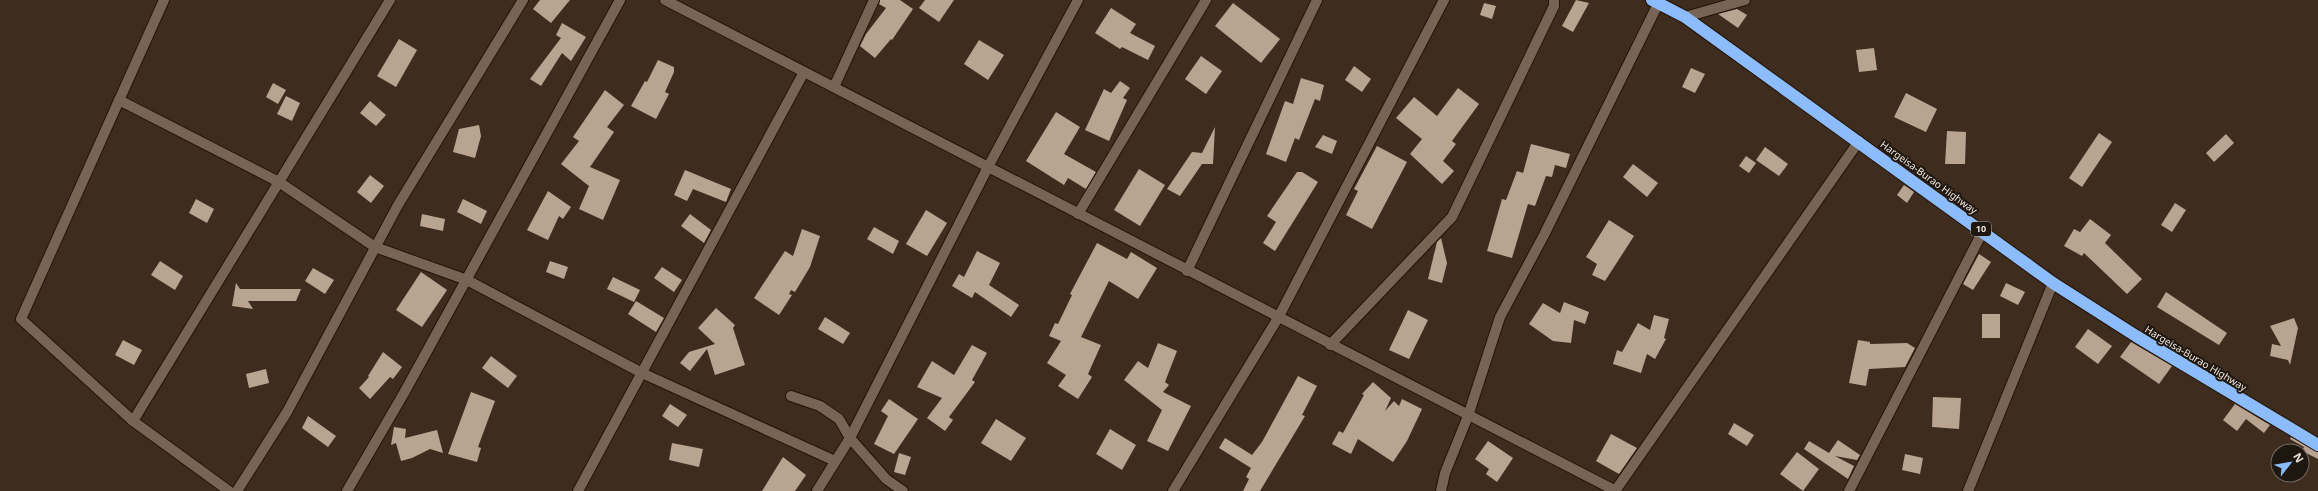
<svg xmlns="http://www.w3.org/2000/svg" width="2318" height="491" font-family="'Noto Sans',sans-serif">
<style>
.building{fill:#b9a492}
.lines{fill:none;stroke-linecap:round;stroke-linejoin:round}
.street-casing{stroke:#241407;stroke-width:12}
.highway-casing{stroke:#241407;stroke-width:14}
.street{stroke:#786454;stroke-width:10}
.highway{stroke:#8cbcfb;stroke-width:12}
.labels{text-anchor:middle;stroke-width:4;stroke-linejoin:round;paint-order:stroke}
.shield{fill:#1e1710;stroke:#b1a79f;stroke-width:1}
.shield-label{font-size:9px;font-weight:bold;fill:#f0e5dc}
.street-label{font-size:10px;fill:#f0e5dc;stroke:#1e1710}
</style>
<rect width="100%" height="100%" fill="#3e2c1e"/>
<g class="building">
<polygon points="540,0 570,0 551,23 533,9"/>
<polygon points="880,0 900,0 913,9 892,40 891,39 875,58 860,46 866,34 886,8 879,4"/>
<polygon points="925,0 954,0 939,22 919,8"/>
<polygon points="1576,0 1589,3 1573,32 1562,26"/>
<polygon points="1233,3 1280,39 1261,63 1215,26"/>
<polygon points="1484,3 1496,6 1492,19 1480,15"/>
<polygon points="1111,8 1136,24 1130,33 1155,46 1148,60 1122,47 1120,49 1095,33"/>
<polygon points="1737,9 1747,15 1738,28 1718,14"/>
<polygon points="562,23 586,37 571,61 562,53 541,86 530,79 561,38 556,35"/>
<polygon points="399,39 417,50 396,87 377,76"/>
<polygon points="979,40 1004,55 988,80 964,64"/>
<polygon points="1874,48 1877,70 1859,72 1856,50"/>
<polygon points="1201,56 1222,71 1206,94 1185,79"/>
<polygon points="658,60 674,67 674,72 665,92 669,94 656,119 631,106 645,81 647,82"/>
<polygon points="1354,66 1371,79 1362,92 1345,80"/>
<polygon points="1691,68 1705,74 1695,93 1682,87"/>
<polygon points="1301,78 1324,85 1320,101 1315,99 1299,140 1295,138 1286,162 1266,154 1285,101 1293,104"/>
<polygon points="1120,81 1130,88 1123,98 1127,100 1109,141 1085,130 1104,89 1111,93"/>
<polygon points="273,83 286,90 278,104 266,97"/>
<polygon points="1458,88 1479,104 1452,141 1456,144 1443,161 1454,171 1442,184 1410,154 1422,139 1396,118 1414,97 1437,116"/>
<polygon points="605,90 624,105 607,127 614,132 590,167 620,180 603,220 579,209 589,186 561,164 579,141 573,137"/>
<polygon points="1906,93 1937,109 1926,132 1894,117"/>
<polygon points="286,96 300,103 292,121 277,114"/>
<polygon points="370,101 386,115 376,126 360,113"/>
<polygon points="1056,112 1080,127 1064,154 1096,172 1086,189 1068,178 1064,185 1026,161"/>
<polygon points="479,125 481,136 475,158 453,152 459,129"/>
<polygon points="1215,127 1213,164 1202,164 1180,196 1167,189 1192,152 1202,153"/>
<polygon points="1947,131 1966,132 1965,164 1945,164"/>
<polygon points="2099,133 2112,142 2082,187 2069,178"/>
<polygon points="2226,134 2234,143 2214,162 2206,153"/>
<polygon points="1323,135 1337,141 1332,154 1315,147"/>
<polygon points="1531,144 1570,154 1566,168 1555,165 1552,177 1546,176 1535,206 1528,204 1512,258 1487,251 1502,199 1506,200 1517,171 1523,173"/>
<polygon points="1377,146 1407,162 1372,229 1346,215 1358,191 1354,189"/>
<polygon points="1765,147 1788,164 1779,176 1756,160"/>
<polygon points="1746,156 1756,163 1749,173 1739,166"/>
<polygon points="1633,164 1658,183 1647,197 1623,177"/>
<polygon points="1139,169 1165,185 1140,226 1114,210"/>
<polygon points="685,170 731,189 726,202 693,189 687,201 674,195"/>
<polygon points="1297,172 1302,172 1318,182 1275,251 1263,243 1276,222 1267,216"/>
<polygon points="370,175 384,186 371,203 357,192"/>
<polygon points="1904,185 1914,192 1907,203 1897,195"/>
<polygon points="548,191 571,207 563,219 559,216 548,240 527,230"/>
<polygon points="196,199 214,209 207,223 189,213"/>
<polygon points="463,199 487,211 481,224 457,212"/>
<polygon points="2175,203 2186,210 2172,232 2161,225"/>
<polygon points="926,210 947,223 927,256 906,244"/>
<polygon points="422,214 445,219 443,231 420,226"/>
<polygon points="690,214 711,230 704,243 681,226"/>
<polygon points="2090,219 2111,235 2105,243 2142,279 2127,294 2084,253 2082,256 2064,246 2074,229 2080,232"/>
<polygon points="1609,220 1634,236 1605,281 1592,275 1597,264 1586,257"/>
<polygon points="874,227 899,241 893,254 867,239"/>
<polygon points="802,229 820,236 810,267 795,292 791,290 789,294 792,295 779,315 754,298 785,251 793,256"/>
<polygon points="1441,238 1447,263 1442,283 1428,279 1437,242"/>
<polygon points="1097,243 1127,259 1131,252 1157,268 1138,299 1109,281 1081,337 1101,345 1088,374 1092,377 1078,399 1058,386 1066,375 1047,363 1061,341 1049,336 1055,323 1058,324 1072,295 1070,294"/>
<polygon points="977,251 1000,263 989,285 1019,305 1011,317 975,292 972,298 952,286 959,274 964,277"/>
<polygon points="1979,254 1991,262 1973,290 1963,284"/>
<polygon points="160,261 183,276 175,290 151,275"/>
<polygon points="550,261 568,267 564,279 546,272"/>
<polygon points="662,267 682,280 674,292 654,278"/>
<polygon points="313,268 334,280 325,294 305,281"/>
<polygon points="421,272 447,290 422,327 396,310"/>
<polygon points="613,277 640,290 634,302 607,289"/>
<polygon points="236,283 240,289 301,289 296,301 248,301 253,309 232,306"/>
<polygon points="2006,283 2025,292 2018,305 2000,296"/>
<polygon points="2166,292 2227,333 2219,345 2157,307"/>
<polygon points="636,301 664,318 656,332 628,314"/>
<polygon points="1564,302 1589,312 1585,324 1574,320 1571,343 1553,341 1529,324 1543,303 1560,313"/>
<polygon points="716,308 735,325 733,328 745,365 715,375 707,349 690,371 680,363 689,352 715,344 698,328"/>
<polygon points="1408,310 1428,320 1409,359 1389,350"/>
<rect x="1982" y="314" width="18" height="24"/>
<polygon points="1654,315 1669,319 1664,338 1666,339 1655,359 1647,354 1641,373 1613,364 1617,350 1622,352 1638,323 1650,330"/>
<polygon points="825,317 850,333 843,344 818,329"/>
<polygon points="2294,318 2298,328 2290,365 2288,360 2270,356 2272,344 2281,346 2270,326"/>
<polygon points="2088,329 2112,346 2098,364 2075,347"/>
<polygon points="123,340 142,350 134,365 115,355"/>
<polygon points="1858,340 1870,342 1870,344 1907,343 1915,348 1905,367 1869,369 1866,386 1849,383"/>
<polygon points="2131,342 2172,366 2159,384 2120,357"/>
<polygon points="1158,343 1177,351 1165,382 1169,385 1163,392 1191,406 1168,451 1147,441 1162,410 1124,380 1138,361 1148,368"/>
<polygon points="972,345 987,353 972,380 975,382 949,417 953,420 945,431 927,418 942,398 917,387 932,361 954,375"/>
<polygon points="383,352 402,367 393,379 390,377 370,399 359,388 369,377 368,376"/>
<polygon points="491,356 517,376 508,388 482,368"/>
<polygon points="266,369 269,383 249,388 246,374"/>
<polygon points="1298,376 1317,386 1302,415 1305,416 1260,491 1243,491 1249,479 1246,477 1251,468 1219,448 1225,438 1252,455 1262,442"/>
<polygon points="1373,382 1391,398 1385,411 1394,401 1399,406 1402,399 1422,409 1407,441 1393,462 1358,439 1351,454 1332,444 1339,431 1343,433 1364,395 1362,394"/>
<polygon points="471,392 495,401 478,447 481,448 477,462 448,454"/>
<polygon points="1933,397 1961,398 1959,429 1932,427"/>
<polygon points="889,399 918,419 894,454 874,444 888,416 881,411"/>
<polygon points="670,404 687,415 678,427 662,416"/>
<polygon points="2235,404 2270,425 2264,433 2246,419 2237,431 2223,420"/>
<polygon points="308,416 336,436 328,447 302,428"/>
<polygon points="996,419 1026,438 1011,461 981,443"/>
<polygon points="1734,423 1754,435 1747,446 1728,434"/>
<polygon points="394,427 406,429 405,438 437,430 443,453 430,449 412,458 401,461 396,443 391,445"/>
<polygon points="1110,429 1136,445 1122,470 1096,454"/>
<polygon points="1611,434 1637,448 1619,474 1596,461"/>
<polygon points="2291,437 2318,452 2318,459 2302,451 2304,447 2290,439"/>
<polygon points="1838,440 1860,455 1857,460 1835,456 1854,466 1848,479 1804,449 1809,441 1829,453"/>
<polygon points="1488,441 1513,458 1497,482 1486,474 1489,469 1475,459"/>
<polygon points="672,443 703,449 699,467 669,460"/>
<polygon points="1797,452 1819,469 1803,491 1780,474"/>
<polygon points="899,453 911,457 905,475 894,472"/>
<polygon points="1905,454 1923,458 1920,474 1902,470"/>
<polygon points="783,457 806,475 795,491 762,491"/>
</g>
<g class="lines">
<defs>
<g id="street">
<polyline points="164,0 21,319 133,421 229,491"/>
<polyline points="665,0 1616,491"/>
<polyline points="1685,17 1745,0"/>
<polyline points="834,87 874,0"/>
<polyline points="119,100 279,182 375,247 467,280 642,373 835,461"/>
<polyline points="1078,214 1206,0"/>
<polyline points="1187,271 1317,0"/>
<polyline points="1330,345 1452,217 1554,6 1554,0"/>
<polyline points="791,396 820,406 839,419 850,438 886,479 903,491"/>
<polyline points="133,421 390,0"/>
<polyline points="237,491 287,412 398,205 523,0"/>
<polyline points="347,491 404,393 620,0"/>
<polyline points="578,491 804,72"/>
<polyline points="817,491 850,438 988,167 1078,0"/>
<polyline points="1173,491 1278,318 1444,0"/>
<polyline points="1441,491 1445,473 1468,416 1500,317 1544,235 1658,4"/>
<polyline points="1615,491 1859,141"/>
<polyline points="1849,491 1983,231"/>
<polyline points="1968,491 2053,283"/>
</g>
<polyline id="highway" points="1652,0 1685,17 2053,283 2136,336 2318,445"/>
</defs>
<use href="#street" class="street-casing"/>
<use href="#highway" class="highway-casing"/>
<use href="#street" class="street"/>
<use href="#highway" class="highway"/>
</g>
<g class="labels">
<rect class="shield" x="1971" y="222" width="20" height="14" rx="3"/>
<g class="shield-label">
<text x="1981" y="232">10</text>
</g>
<g class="street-label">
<text transform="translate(1929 177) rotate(36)" y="4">Hargeisa-Burao Highway</text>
<text transform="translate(2196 358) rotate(31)" y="4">Hargeisa-Burao Highway</text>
</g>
</g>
<g transform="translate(2290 463) rotate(59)"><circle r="19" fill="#1e1710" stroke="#726962"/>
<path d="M0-3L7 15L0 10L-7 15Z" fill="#88bbfc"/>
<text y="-6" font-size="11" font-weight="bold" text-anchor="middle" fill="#f0e5dc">N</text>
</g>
</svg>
